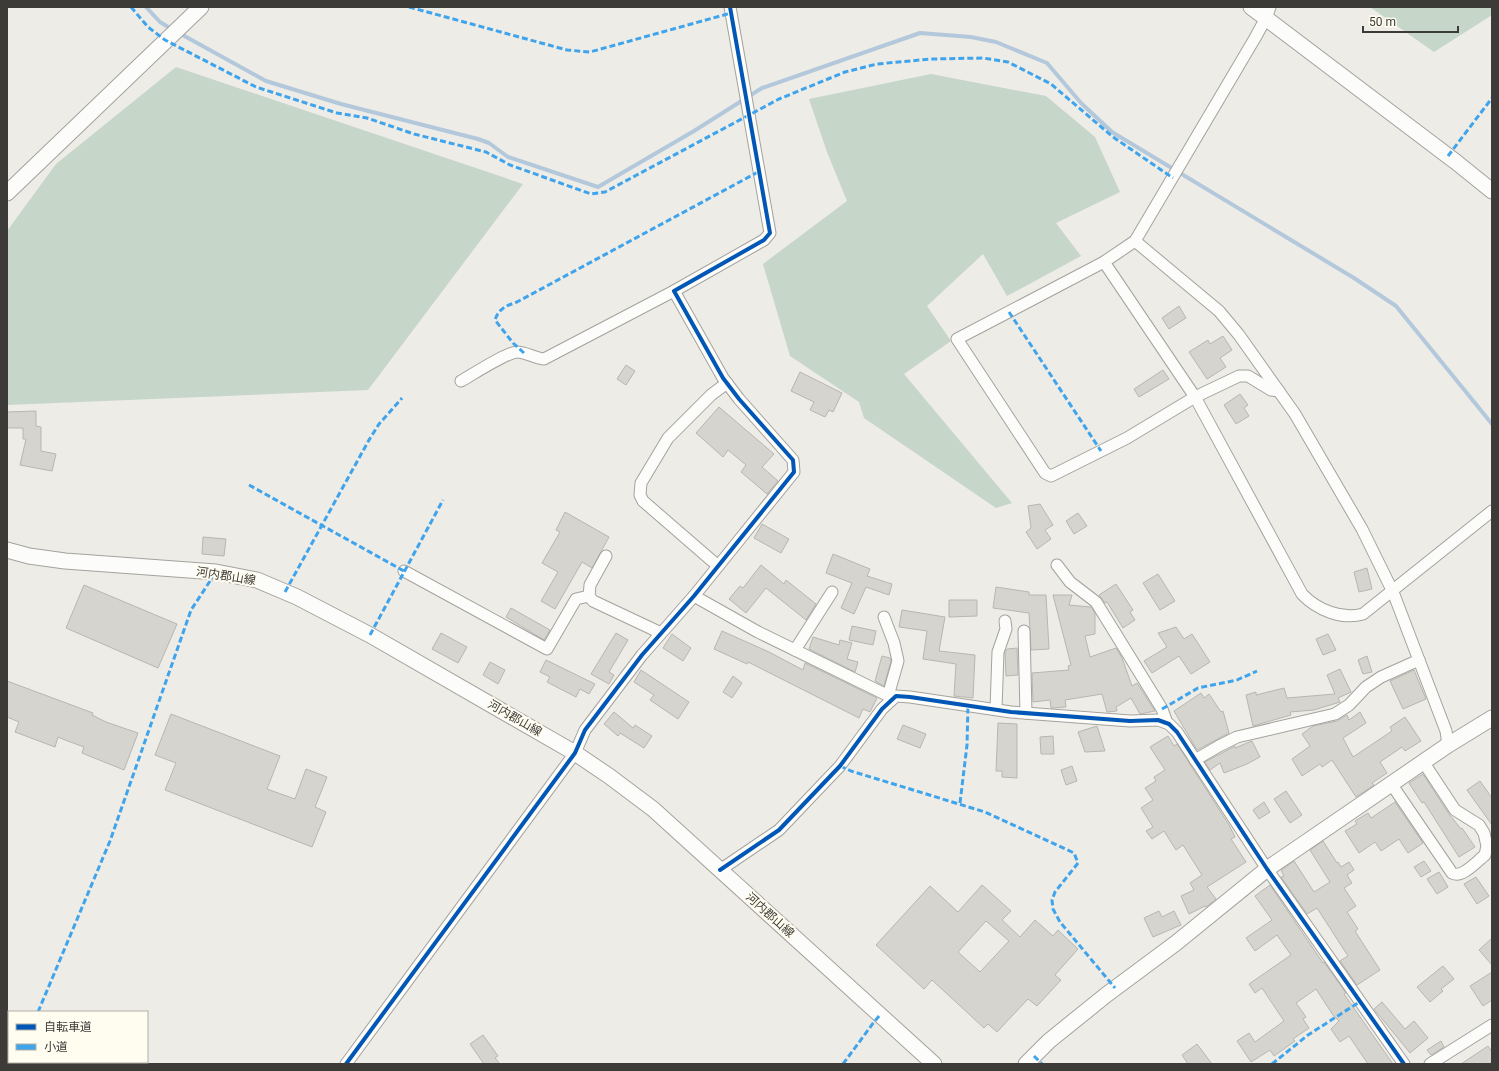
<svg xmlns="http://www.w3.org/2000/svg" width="1499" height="1071" font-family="Roboto,'Noto Sans JP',sans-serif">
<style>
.green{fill:#c6d6c8}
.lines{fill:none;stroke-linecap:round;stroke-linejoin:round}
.stream{stroke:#b4c8dc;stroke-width:4}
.building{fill:#d6d4cf;stroke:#b8b6b2;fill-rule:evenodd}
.street-casing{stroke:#a4a29d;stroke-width:13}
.secondary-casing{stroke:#a4a29d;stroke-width:17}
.street{stroke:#fcfcfb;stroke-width:11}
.secondary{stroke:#fcfcfb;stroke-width:15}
.quiet{stroke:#3fa4ec;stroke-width:3;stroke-dasharray:6 3;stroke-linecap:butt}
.cycleway-casing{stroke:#fffcf0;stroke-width:6}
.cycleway{stroke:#0057b8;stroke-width:4}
.labels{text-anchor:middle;stroke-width:4;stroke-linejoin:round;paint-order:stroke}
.street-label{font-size:12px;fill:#3c3b37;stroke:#fffcf0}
</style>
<rect width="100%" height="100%" fill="#eeece6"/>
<g class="green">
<polygon points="1370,7 1492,7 1492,15 1434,52"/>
<polygon points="176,67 523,184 368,390 7,405 7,231 56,164"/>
<polygon points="931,74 1046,96 1095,137 1120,192 1056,223 1081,256 1007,296 983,254 927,306 951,341 904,374 1012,503 996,508 864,418 859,402 790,356 763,264 847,201 827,152 809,99"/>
</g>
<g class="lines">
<g class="stream">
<polyline points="146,7 160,22 173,30"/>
<polyline points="179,33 266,81 341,104 478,139 489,143 508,157 598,187 694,131 762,88 920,33 971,37 996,42 1047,63 1081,103 1112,132 1354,278 1396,306 1492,424"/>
</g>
</g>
<g class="building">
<polygon points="1179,306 1186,318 1169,329 1162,318"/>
<polygon points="1223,336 1232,350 1220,358 1226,367 1207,379 1189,352 1208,340 1210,344"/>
<polygon points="626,365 635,371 626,385 617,379"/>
<polygon points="1163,370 1169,379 1139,397 1134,389"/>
<polygon points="800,372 842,393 833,412 829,410 825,417 810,410 814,402 791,391"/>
<polygon points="1240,394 1248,405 1244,408 1249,416 1236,424 1224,405"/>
<polygon points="719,407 774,454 762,467 778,481 767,494 741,472 746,465 728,450 723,457 696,433"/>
<polygon points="36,411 36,426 41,427 41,451 56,454 52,471 20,465 26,439 23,439 23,428 7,428 7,412"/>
<polygon points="1040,504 1053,525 1045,530 1051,539 1037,549 1026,532 1031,528 1028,506"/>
<polygon points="565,512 609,537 592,568 582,562 555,609 541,601 558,572 542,563 560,532 556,530"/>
<polygon points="1078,513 1087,526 1074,534 1066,521"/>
<polygon points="762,524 789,539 781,553 754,538"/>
<polygon points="203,537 226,539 224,556 202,554"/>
<polygon points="833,554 870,569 867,576 892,584 889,595 866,587 854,614 841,608 852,583 826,573"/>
<polygon points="761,565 784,584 786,580 816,604 806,620 766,588 746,613 729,599 740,586 743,588"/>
<polygon points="1367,568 1372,589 1359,592 1354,572"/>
<polygon points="1158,574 1175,601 1160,610 1143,583"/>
<polygon points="1116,584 1133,610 1130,612 1135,620 1123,628 1107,602 1105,603 1099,595"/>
<polygon points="84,585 177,624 158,668 66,628"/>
<polygon points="996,587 1029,592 1029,595 1046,595 1049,649 1031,650 1029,613 993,608"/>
<polygon points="1053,595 1072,595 1069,605 1091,607 1095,613 1095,634 1085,636 1090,657 1116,648 1122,658 1132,686 1137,683 1155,711 1140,714 1131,698 1116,707 1117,711 1107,712 1102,694 1065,700 1066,707 1051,708 1050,700 1033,702 1032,673 1069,670 1068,666 1071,665"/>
<polygon points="949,600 977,600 977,616 949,617"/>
<polygon points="511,608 550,630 544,640 506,617"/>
<polygon points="902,610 945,617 939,651 975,655 973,698 954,696 956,664 923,659 927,631 899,627"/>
<polygon points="852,626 876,631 873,645 849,640"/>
<polygon points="1176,627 1184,639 1192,634 1210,662 1191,674 1179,656 1152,673 1144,661 1167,647 1158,633"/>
<polygon points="722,631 769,652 803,670 805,663 877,698 870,712 863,709 859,718 748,662 747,664 714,649"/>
<polygon points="441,633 467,647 458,663 432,649"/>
<polygon points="616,633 628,640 609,672 614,675 609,684 591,674"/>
<polygon points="672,634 691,648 683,661 663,648"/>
<polygon points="1328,634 1336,650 1323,655 1316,639"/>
<polygon points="813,637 839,645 840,640 852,643 847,659 858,662 855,672 809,649"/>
<polygon points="1017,648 1018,675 1006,676 1005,653 1007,649"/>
<polygon points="882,656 890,658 891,661 884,686 875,681"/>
<polygon points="1367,656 1372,672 1363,674 1358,660"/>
<polygon points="546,660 595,684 589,694 580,689 576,697 547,682 550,677 540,672"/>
<polygon points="490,662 505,670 498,684 483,675"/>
<polygon points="1340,669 1351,692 1338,698 1340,702 1314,710 1290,712 1291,715 1253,726 1246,695 1256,692 1256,695 1284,688 1287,698 1335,694 1327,675"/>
<polygon points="641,670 689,702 678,719 650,700 654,695 634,682"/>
<polygon points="1414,670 1426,699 1403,709 1390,681"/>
<polygon points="733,676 742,683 732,698 723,692"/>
<polygon points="7,681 93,713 92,715 106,722 138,733 124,770 82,753 84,747 65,740 58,737 55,747 15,732 19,722 7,717"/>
<polygon points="1201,693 1204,698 1209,694 1221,712 1223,711 1229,733 1197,750 1174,711"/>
<polygon points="614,712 633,728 635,725 652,736 644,748 620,733 618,736 604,724"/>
<polygon points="1360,712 1366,723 1343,738 1353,757 1392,731 1390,727 1405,717 1421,741 1405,751 1402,747 1380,762 1387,773 1372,783 1374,785 1356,797 1332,760 1322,767 1320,764 1302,776 1292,759 1310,746 1302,734 1313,726 1337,721 1347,715 1349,720"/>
<polygon points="171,714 280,756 267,789 295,799 306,769 327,777 315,807 326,812 312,847 165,790 176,763 155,755"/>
<polygon points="998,723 1017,724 1017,778 1002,777 1002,771 996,771"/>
<polygon points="903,725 926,734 920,748 897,739"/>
<polygon points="1097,726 1105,751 1085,752 1078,732"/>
<polygon points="1053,736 1054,754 1041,754 1040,737"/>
<polygon points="1168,736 1174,746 1177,744 1229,825 1235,837 1231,839 1246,862 1207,887 1216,899 1206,907 1205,906 1189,914 1181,896 1194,890 1190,883 1202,875 1183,845 1176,850 1164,831 1152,839 1146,831 1153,827 1141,808 1153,800 1145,788 1156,781 1154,777 1165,770 1150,747"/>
<polygon points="1252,741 1260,757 1247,764 1224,773 1220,763 1210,770 1205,762 1235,746 1235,748"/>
<polygon points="1072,766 1077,781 1066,785 1061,770"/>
<polygon points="1423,774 1449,814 1461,829 1462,828 1475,847 1459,857 1424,802 1422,803 1409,783"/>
<polygon points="1480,781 1492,798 1492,825 1467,790"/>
<polygon points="1286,791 1302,815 1290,823 1274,799"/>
<polygon points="1264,802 1270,812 1259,819 1253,810"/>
<polygon points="1395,802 1423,843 1408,853 1399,839 1381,851 1375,842 1359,853 1345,831 1357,824 1355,821 1368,813 1371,818"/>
<polygon points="1323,841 1337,863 1338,862 1341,867 1349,862 1354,870 1347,875 1352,883 1344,888 1356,906 1347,912 1358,929 1355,931 1380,970 1357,985 1340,961 1348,956 1317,908 1307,914 1281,877 1284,876 1281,870 1294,861 1314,892 1330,882 1310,850"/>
<polygon points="1424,861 1431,871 1421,877 1414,867"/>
<polygon points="1439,872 1448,887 1437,894 1427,879"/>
<polygon points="1476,877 1489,896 1477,904 1464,884"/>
<path d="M982 885 1011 911 1002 920 1020 937 1035 920 1053 936 1058 930 1078 949 1055 975 1061 980 1037 1006 1028 999 997 1032 988 1024 984 1028 932 980 924 989 876 945 930 886 958 912ZM986 921 1009 941 980 972 958 952Z"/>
<polygon points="1270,885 1323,963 1324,962 1346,993 1344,994 1393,1064 1368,1064 1349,1036 1340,1042 1331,1029 1339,1021 1333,1015 1316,989 1296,1003 1306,1017 1303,1019 1309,1028 1293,1039 1295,1041 1274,1056 1270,1050 1251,1062 1237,1041 1249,1033 1255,1042 1284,1021 1262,988 1255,993 1249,984 1291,955 1277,935 1255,951 1246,938 1272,920 1255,896"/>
<polygon points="1159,911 1162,917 1174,911 1181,925 1153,937 1144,918"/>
<polygon points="1492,938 1492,965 1479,950"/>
<polygon points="1443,966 1454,979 1441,989 1443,991 1430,1002 1417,987"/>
<polygon points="1492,972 1492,1000 1483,1006 1470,986"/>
<polygon points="1382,1002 1405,1029 1414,1021 1428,1038 1410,1053 1374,1009"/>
<polygon points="483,1035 498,1056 495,1058 500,1064 484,1064 470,1044"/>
<polygon points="1441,1041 1444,1047 1431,1055 1427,1050"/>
<polygon points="1197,1044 1212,1064 1188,1064 1182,1055"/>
<polygon points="1488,1046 1492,1052 1492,1064 1461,1064"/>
</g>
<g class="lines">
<defs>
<g id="street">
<polyline points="1270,7 1266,18 1255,38 1135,241 1104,262 957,339 1045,473 1051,476 1127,438 1195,397 1239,376 1248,376 1271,390 1279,391"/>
<polyline points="1135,241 1219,311 1239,335 1295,414 1362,529 1393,592 1446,731 1448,745"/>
<path d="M1104 262 1195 397 1302 594C1317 610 1342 620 1363 614L1492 511"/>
<path d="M461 381C472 375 505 353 517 352 526 352 534 358 544 359L674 291"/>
<polyline points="606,556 590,585 589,596 593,601 661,633"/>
<polyline points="1057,565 1070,582 1096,602 1162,709 1167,723"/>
<polyline points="718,566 643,501 640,495 641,483 668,438 711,395 727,383"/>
<polyline points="404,571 547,649 576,599 589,596"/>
<polyline points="694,596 758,632 893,698"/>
<polyline points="884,617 894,643 898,661 888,696"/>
<polyline points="1024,631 1026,713"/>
<polyline points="795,650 832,592"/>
<polyline points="996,709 998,652 1006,629 1005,621"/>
<polyline points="1195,760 1219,746 1237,737 1335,714 1349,705 1366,687 1381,677 1419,660"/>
<path d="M1392 785 1452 873C1462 879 1477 861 1485 855L1487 846 1484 833 1479 825 1455 810 1424 763"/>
<polyline points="720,870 779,830 840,766 882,709 896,696 910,697 1011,712 1130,721 1158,720 1169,724 1177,732 1267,869 1404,1064"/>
<polyline points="346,1064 575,753 585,730 642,655 694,596 794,472 793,460 739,399 723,378 674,291 764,240 770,233 730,7"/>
<polyline points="1430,1064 1492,1025"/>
</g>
<g id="secondary">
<polyline points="1251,7 1456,162 1492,191"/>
<polyline points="7,193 201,7"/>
<polyline points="7,550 29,556 65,561 216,572 257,580 297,597 370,635 575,753 609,776 653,809 934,1064"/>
<polyline points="1026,1064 1049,1041 1106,995 1176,943 1267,869 1448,745 1492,718"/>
</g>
</defs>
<use href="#street" class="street-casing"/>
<use href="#secondary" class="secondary-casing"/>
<use href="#street" class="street"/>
<use href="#secondary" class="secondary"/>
<g class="quiet">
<polyline points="131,7 148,27 165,40 256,87 337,113 367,118 414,134 486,152 510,165 591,194 605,192 779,99 845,72 877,64 931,59 983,58 1008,62 1051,84 1113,137 1173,178"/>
<polyline points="409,7 567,50 590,52 731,13"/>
<polyline points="1448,156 1492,98"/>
<polyline points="1009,312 1101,451"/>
<path d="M524 353 513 343 495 320C499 308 506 306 517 302L760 171"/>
<polyline points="249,485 404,571"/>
<polyline points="285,592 369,440 379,424 402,398"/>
<polyline points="370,635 443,500"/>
<polyline points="1162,709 1198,688 1237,680 1257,671"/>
<polyline points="840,766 851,771 985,812 1074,853 1078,863 1055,892 1052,900 1053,909 1060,922 1115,988"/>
<polyline points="960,803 967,745 968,705"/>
<polyline points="38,1012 110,841 191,610 216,572"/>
<polyline points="7,1054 9,1055"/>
<polyline points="1034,1056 1042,1064"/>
<polyline points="45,1062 51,1064"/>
<polyline points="843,1064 874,1022 880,1015"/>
<polyline points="1272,1064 1308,1035 1361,1001"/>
</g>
<defs>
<g id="cycleway">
<polyline points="720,870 779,830 840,766 882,709 896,696 910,697 1011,712 1130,721 1158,720 1169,724 1177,732 1267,869 1404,1064"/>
<polyline points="346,1064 575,753 585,730 642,655 694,596 794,472 793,460 739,399 723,378 674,291 764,240 770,233 730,7"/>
</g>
</defs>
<use href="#cycleway" class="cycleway-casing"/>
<use href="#cycleway" class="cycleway"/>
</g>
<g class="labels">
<g class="street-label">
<text transform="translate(226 576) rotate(9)" y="4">河内郡山線</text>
<text transform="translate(515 718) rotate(30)" y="4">河内郡山線</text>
<text transform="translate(770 915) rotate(42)" y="4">河内郡山線</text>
</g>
</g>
<rect width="1499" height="1071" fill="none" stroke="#3c3b37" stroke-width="16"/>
<rect x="8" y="1011" width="140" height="52" fill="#fffcf0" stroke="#b1afa6"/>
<rect x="16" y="1024" width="20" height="6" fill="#0057b8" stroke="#b1afa6"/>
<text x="44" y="1031" font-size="12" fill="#3c3b37">自転車道</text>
<rect x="16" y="1044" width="20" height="6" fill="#3fa4ec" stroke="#b1afa6"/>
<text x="44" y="1051" font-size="12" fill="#3c3b37">小道</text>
<path d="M1363 26v6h95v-6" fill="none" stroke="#3c3b37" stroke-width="2"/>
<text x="1369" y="26" font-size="12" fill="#3c3b37" stroke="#fffcf0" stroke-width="3" paint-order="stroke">50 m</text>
</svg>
